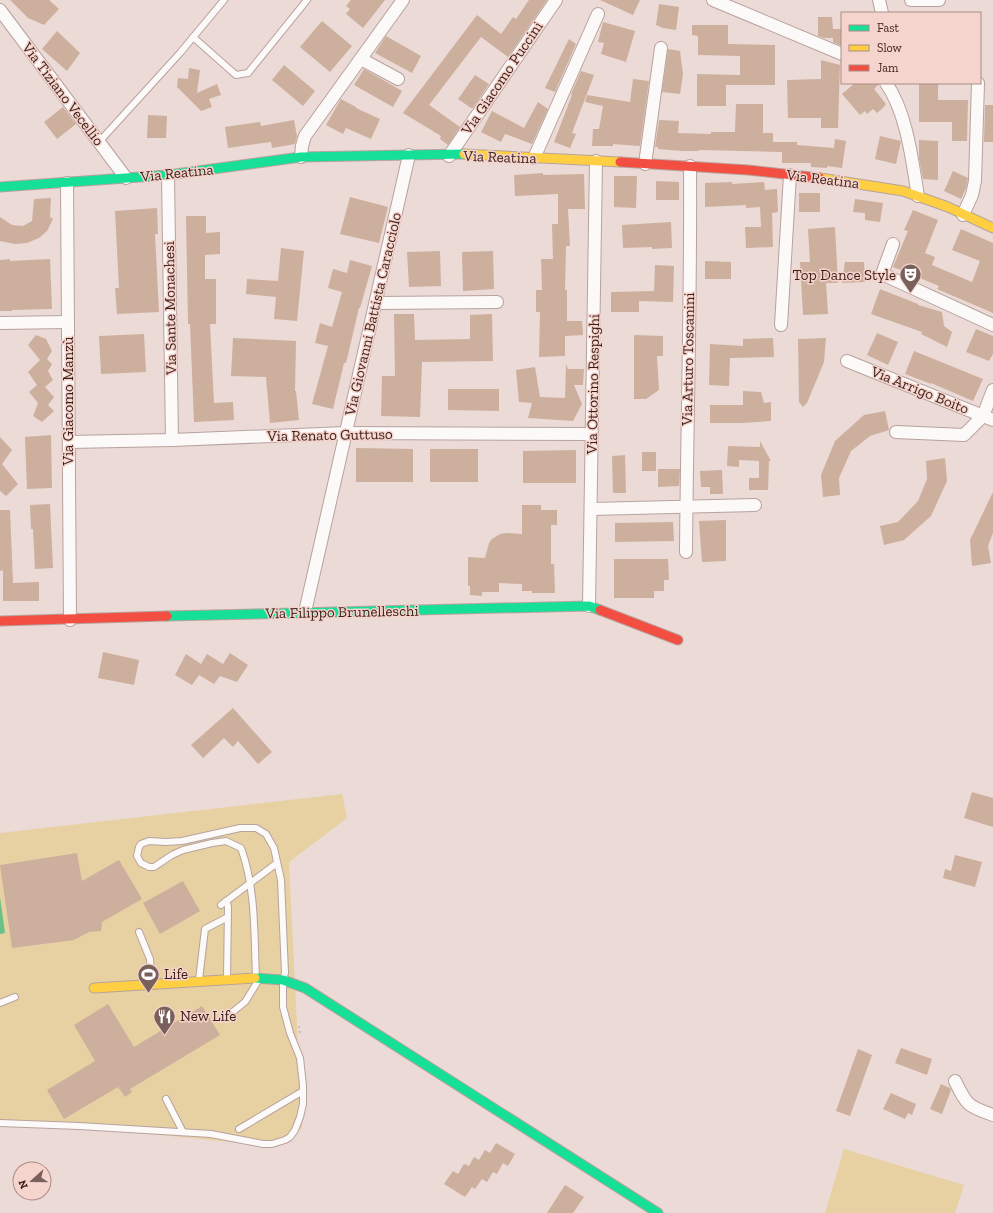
<svg xmlns="http://www.w3.org/2000/svg" width="993" height="1213" font-family="'Zilla Slab',serif">
<style>
.green{fill:#e7d1a3}
.water{fill:#6ac086}
.building{fill:#cdaf9e}
.lines{fill:none;stroke-linecap:round;stroke-linejoin:round}
.lane-casing{stroke:#b8a29d;stroke-width:8}
.street-casing{stroke:#b8a29d;stroke-width:14}
.fast-casing{stroke:#b8a29d;stroke-width:11}
.slow-casing{stroke:#b8a29d;stroke-width:11}
.jam-casing{stroke:#b8a29d;stroke-width:11}
.path{stroke:#c7bcbb;stroke-width:2;stroke-dasharray:2 3;stroke-linecap:butt}
.lane{stroke:#fcf9f9;stroke-width:6}
.street{stroke:#fcf9f9;stroke-width:12}
.fast{stroke:#16e098;stroke-width:9}
.slow{stroke:#ffcf43;stroke-width:9}
.jam{stroke:#f24e42;stroke-width:9}
.labels{text-anchor:middle;stroke-width:3;stroke-linejoin:round;paint-order:stroke}
.street-label{font-size:15px;fill:#3b1e18;stroke:#f5d4cd}
.poi-label{font-size:15px;fill:#3b1e18;stroke:#f5d4cd;text-anchor:start}
</style>
<rect width="100%" height="100%" fill="#ecdad6"/>
<g class="green">
<polygon points="342,794 347,818 289,862 302,1128 271,1146 88,1128 0,1125 0,833"/>
<polygon points="844,1149 964,1185 955,1213 825,1213"/>
</g>
<polygon class="water" points="0,897 5,933 0,934"/>
<g class="building">
<polygon points="10,0 49,0 59,9 44,25 28,18"/>
<polygon points="351,0 385,0 363,28 346,14 350,9 346,6"/>
<polygon points="529,0 547,0 508,57 481,37 429,105 460,127 448,145 440,139 441,136 403,113 477,15 501,34 513,17 516,19"/>
<polygon points="600,0 640,0 633,15"/>
<polygon points="659,4 679,7 676,30 663,28 656,25"/>
<polygon points="818,17 832,17 833,29 842,29 842,46 833,42 833,38 824,38 818,36"/>
<polygon points="322,21 352,46 330,72 300,47"/>
<polygon points="603,22 635,31 626,62 601,54 604,43 598,42"/>
<polygon points="692,25 728,25 728,44 775,45 775,85 726,85 726,106 697,106 697,74 740,75 740,56 698,55 698,36 692,35"/>
<polygon points="57,31 80,53 67,71 42,49"/>
<polygon points="386,36 421,56 412,73 375,53"/>
<polygon points="569,39 576,44 555,92 545,88"/>
<polygon points="668,49 680,51 683,74 680,94 662,92"/>
<polygon points="821,60 840,65 838,128 821,128 821,118 788,118 787,80 821,79"/>
<polygon points="284,65 315,91 303,106 272,80"/>
<polygon points="189,68 200,70 197,93 217,84 221,95 209,99 212,107 201,111 177,87 178,78 188,79"/>
<polygon points="364,69 402,91 393,107 354,85"/>
<polygon points="581,71 594,75 572,133 576,134 570,148 554,142 572,95 571,94"/>
<polygon points="475,75 489,84 473,108 471,108 458,99"/>
<polygon points="633,79 649,81 640,146 613,144 613,146 592,146 593,129 599,129 603,106 585,102 587,95 630,102"/>
<polygon points="855,83 879,83 879,84 874,89 886,104 883,108 877,113 873,109 867,114 865,111 860,115 842,94"/>
<polygon points="919,83 938,83 938,100 968,100 967,141 952,141 952,122 919,122"/>
<polygon points="341,99 356,107 356,108 380,119 371,139 346,128 343,134 326,125"/>
<polygon points="538,102 548,109 532,144 505,134 501,142 481,132 492,111 524,128"/>
<polygon points="736,104 763,104 763,133 773,133 773,142 797,142 797,145 834,148 835,139 846,141 842,168 827,166 827,168 811,167 811,163 782,163 782,152 699,150 699,151 683,151 658,149 658,147 655,147 659,120 679,121 678,133 711,134 711,132 735,132"/>
<polygon points="985,105 993,105 993,142 984,142"/>
<polygon points="63,107 76,124 57,139 44,122"/>
<polygon points="148,115 167,116 166,138 147,138"/>
<polygon points="294,120 297,136 295,144 272,148 271,142 228,148 225,127 260,122 261,126"/>
<polygon points="880,136 901,141 896,164 875,159"/>
<polygon points="919,140 938,141 938,180 923,179 919,158"/>
<polygon points="953,171 968,178 966,188 961,199 944,191"/>
<polygon points="543,173 543,175 584,174 585,209 568,209 570,246 566,246 565,290 567,290 567,321 582,321 583,335 565,336 565,356 539,357 540,312 536,312 536,290 542,290 541,259 553,259 552,224 558,224 558,194 515,196 514,175"/>
<polygon points="614,176 637,176 636,208 614,207"/>
<polygon points="656,181 679,182 679,200 656,200"/>
<polygon points="732,182 732,184 764,182 765,190 777,189 778,212 772,213 773,247 746,248 745,227 761,227 760,207 746,208 746,205 705,207 705,183"/>
<rect x="799" y="193" width="21" height="19"/>
<polygon points="350,197 388,207 379,243 340,234"/>
<polygon points="51,198 50,217 53,219 47,231 39,238 27,243 15,244 0,241 0,217 12,225 23,226 32,221 34,199"/>
<polygon points="855,199 883,203 880,222 865,220 865,213 853,212"/>
<polygon points="157,208 158,234 155,234 159,312 117,314 115,288 119,288 115,211"/>
<polygon points="913,210 938,220 925,253 935,257 932,265 972,282 980,261 952,250 961,229 993,243 993,313 937,289 939,286 893,267 908,231 904,230"/>
<polygon points="186,216 206,216 206,233 220,232 220,254 205,255 205,279 216,279 216,324 210,324 214,403 233,402 234,420 194,422 190,324 188,324"/>
<polygon points="671,222 672,248 652,249 652,247 623,248 622,225"/>
<polygon points="835,227 838,283 826,283 828,314 803,315 800,262 810,262 808,229"/>
<polygon points="281,248 304,251 297,321 274,319 276,297 246,294 247,279 278,281"/>
<polygon points="440,251 441,286 409,287 407,252"/>
<polygon points="493,251 494,289 463,291 462,252"/>
<polygon points="10,259 10,261 50,259 52,309 12,310 12,311 0,311 0,260"/>
<polygon points="350,260 372,266 360,308 359,308 346,363 344,363 333,409 312,404 328,346 315,343 320,323 332,327 342,292 328,288 333,269 347,273"/>
<polygon points="705,261 731,262 731,279 705,279"/>
<polygon points="845,262 864,262 865,282 842,283"/>
<polygon points="655,265 674,266 673,302 639,301 639,312 611,312 611,292 654,291"/>
<polygon points="880,289 918,304 918,305 942,312 944,326 952,332 947,347 921,334 922,332 871,314"/>
<polygon points="394,314 414,314 415,340 470,339 470,315 492,314 493,361 422,362 420,417 381,416 382,376 395,376"/>
<polygon points="976,329 993,336 993,354 989,361 966,352"/>
<polygon points="877,333 898,342 888,365 867,355"/>
<polygon points="144,334 146,372 101,374 99,336"/>
<polygon points="36,335 46,339 52,351 47,359 52,364 48,371 53,380 45,387 54,397 48,405 54,411 42,422 33,416 38,403 29,392 37,385 28,372 40,360 28,345"/>
<polygon points="634,335 663,336 663,356 657,356 659,390 646,399 634,399"/>
<polygon points="233,338 296,341 295,391 296,391 299,420 270,423 266,377 231,376"/>
<polygon points="773,338 774,357 730,358 729,386 709,385 710,344 743,346 743,339"/>
<polygon points="826,338 824,362 807,403 803,407 799,402 798,339"/>
<polygon points="914,351 983,379 973,401 931,383 931,384 905,374"/>
<polygon points="566,364 568,369 584,369 583,385 574,385 582,404 573,421 528,418 532,403 519,402 516,370 535,367 540,397 565,398"/>
<polygon points="448,389 499,389 499,411 448,410"/>
<polygon points="743,391 761,392 764,403 771,402 771,421 742,423 710,423 710,405 743,405"/>
<polygon points="885,411 889,430 870,436 851,451 839,478 840,495 823,497 821,475 835,441 864,415"/>
<polygon points="51,435 52,488 27,489 25,437"/>
<polygon points="0,437 12,450 2,464 18,484 6,496 0,491"/>
<polygon points="760,441 771,461 769,461 768,490 749,490 749,478 759,478 759,461 739,460 739,467 727,466 728,446 760,447"/>
<polygon points="356,448 413,449 413,482 356,482"/>
<rect x="430" y="449" width="48" height="33"/>
<polygon points="576,450 576,483 523,483 523,451"/>
<rect x="642" y="452" width="14" height="19"/>
<polygon points="625,455 626,493 613,493 612,456"/>
<polygon points="945,458 947,481 931,516 904,540 884,545 880,526 898,522 918,501 927,479 926,461"/>
<polygon points="658,469 680,469 679,486 658,487"/>
<polygon points="722,470 723,494 710,494 710,487 701,487 700,471"/>
<polygon points="993,492 993,533 988,546 991,563 972,566 970,540"/>
<polygon points="50,504 53,568 35,569 33,529 31,529 30,505"/>
<polygon points="522,505 541,505 541,510 557,510 557,525 551,525 551,564 554,564 555,593 532,593 532,591 522,591 522,584 499,583 499,592 482,592 482,596 470,595 470,586 468,586 468,557 485,558 489,543 492,539 500,534 507,533 522,534"/>
<polygon points="0,510 10,510 13,583 39,582 39,601 3,601 3,570 0,571"/>
<polygon points="726,520 726,561 702,562 699,521"/>
<polygon points="673,522 674,541 615,542 615,523"/>
<polygon points="614,559 668,559 669,580 664,580 664,591 654,591 654,598 614,598"/>
<polygon points="103,652 139,660 134,685 98,678"/>
<polygon points="230,653 248,665 237,682 220,676 214,684 199,675 192,685 175,675 186,654 201,664 207,654 223,664"/>
<polygon points="233,708 272,752 258,764 238,741 233,747 224,738 203,758 191,745"/>
<polygon points="972,792 993,798 993,827 964,818"/>
<polygon points="77,853 82,881 119,860 142,899 102,922 101,931 89,932 74,940 12,948 0,865"/>
<polygon points="955,855 982,862 975,887 943,878 945,869 951,871"/>
<polygon points="183,881 200,911 160,934 143,903"/>
<polygon points="108,1004 134,1047 202,1006 220,1035 130,1089 132,1092 125,1097 118,1087 64,1119 47,1090 95,1061 74,1025"/>
<polygon points="901,1048 932,1059 927,1075 895,1063"/>
<polygon points="858,1049 872,1055 850,1116 836,1111"/>
<polygon points="941,1084 950,1088 951,1090 942,1114 930,1109"/>
<polygon points="891,1093 916,1104 912,1115 908,1113 905,1119 883,1109"/>
<polygon points="496,1143 515,1154 508,1166 503,1163 497,1174 493,1172 487,1182 482,1179 475,1189 472,1187 465,1197 444,1184 453,1171 458,1174 464,1164 469,1166 474,1157 479,1160 485,1150 490,1153"/>
<polygon points="565,1185 584,1197 573,1213 547,1213"/>
</g>
<g class="lines">
<defs>
<g id="lane">
<polyline points="193,37 236,75 248,73 307,0"/>
<polyline points="99,142 180,53 224,0"/>
<polyline points="226,901 228,906 227,978"/>
<polyline points="221,905 277,863"/>
<polyline points="139,932 150,959 152,984"/>
<polyline points="199,980 205,929 228,917"/>
<polyline points="0,1003 15,997"/>
<polyline points="225,1018 245,1002 258,981"/>
<polyline points="166,1099 183,1132"/>
<path d="M0 1123 79 1126 211 1134 263 1144H272L285 1140 290 1137 295 1130 300 1117 303 1104V1085L300 1058 290 1033 283 1007V980L285 973 281 880 274 848 266 834 256 828H240L182 841 166 842 149 841 141 844 139 847 137 856 141 863 149 867H154L172 855 183 850 212 843 226 841 241 848C256 889 254 934 256 977"/>
<polyline points="239,1129 303,1091"/>
</g>
<g id="street">
<polyline points="713,0 842,54"/>
<polyline points="879,0 882,13"/>
<polyline points="911,0 939,0"/>
<polyline points="0,10 126,178"/>
<polyline points="361,59 398,79"/>
<path d="M886 83C907 113 912 160 918 196"/>
<polyline points="449,156 556,0"/>
<polyline points="301,157 302,146 305,136 403,0"/>
<polyline points="534,158 598,14"/>
<polyline points="645,164 661,48"/>
<polyline points="168,175 172,440"/>
<polyline points="67,183 70,620"/>
<polyline points="963,215 972,195 975,181 978,83"/>
<polyline points="893,244 882,274 993,325"/>
<polyline points="376,303 497,302"/>
<polyline points="0,323 68,322"/>
<polyline points="781,325 790,175"/>
<polyline points="847,361 993,420"/>
<polyline points="896,432 964,435 983,416 993,390"/>
<polyline points="69,442 172,440 346,433 592,434"/>
<polyline points="591,509 755,505"/>
<path d="M686 552C687 423 691 295 690 166"/>
<polyline points="589,606 596,161"/>
<polyline points="305,612 409,155"/>
<path d="M955 1081C967 1105 967 1106 993 1115"/>
</g>
<g id="fast">
<polyline points="0,187 168,175 301,157 464,154"/>
<polyline points="167,616 589,606 600,610"/>
<polyline points="255,978 283,980 305,988 658,1213"/>
</g>
<g id="slow">
<polyline points="464,154 620,162"/>
<polyline points="820,178 903,191 948,207 993,228"/>
<polyline points="94,988 255,978"/>
</g>
<g id="jam">
<polyline points="620,162 748,170 820,178"/>
<polyline points="600,610 678,640"/>
<polyline points="0,621 167,616"/>
</g>
</defs>
<use href="#lane" class="lane-casing"/>
<use href="#street" class="street-casing"/>
<use href="#fast" class="fast-casing"/>
<use href="#slow" class="slow-casing"/>
<use href="#jam" class="jam-casing"/>
<polyline class="path" points="299,1026 300,1034"/>
<use href="#lane" class="lane"/>
<use href="#street" class="street"/>
<use href="#fast" class="fast"/>
<use href="#slow" class="slow"/>
<use href="#jam" class="jam"/>
</g>
<defs>
<symbol id="theatre-pin" viewBox="-11 -11 22 30"><path d="M0 17L-7.5 6A9.5 9.5 0 1 1 7.5 6Z" fill="#79605a" stroke="#f5d4cd"/><path d="M-5-5.5Q0-4 5-5.5V0Q5 5 0 6Q-5 5-5 0ZM-3.3-2.5H-1v1.5H-3.3ZM1-2.5H3.3v1.5H1ZM-2.8 1Q0 5.5 2.8 1Z" fill="#fff"/></symbol>
<symbol id="stadium-pin" viewBox="-11 -11 22 30"><path d="M0 17L-7.5 6A9.5 9.5 0 1 1 7.5 6Z" fill="#79605a" stroke="#f5d4cd"/><path d="M0-5a6.5 5 0 1 0 0 10a6.5 5 0 1 0 0-10ZM-3.5-1.8h7v3.6h-7Z" fill="#fff"/></symbol>
<symbol id="restaurant-pin" viewBox="-11 -11 22 30"><path d="M0 17L-7.5 6A9.5 9.5 0 1 1 7.5 6Z" fill="#79605a" stroke="#f5d4cd"/><path d="M-5-6h1v4h1v-4h1v4h1v-4h1v5L-1.5 .5V6h-2V.5L-5-1ZM5-6V6H3V1.5H1.5Q1.5-4 5-6Z" fill="#fff"/></symbol>
</defs>
<g fill-rule="evenodd">
<use href="#theatre-pin" x="898" y="262" width="25" height="34"/>
<use href="#stadium-pin" x="136" y="962" width="25" height="34"/>
<use href="#restaurant-pin" x="152" y="1004" width="25" height="34"/>
</g>
<g class="labels">
<g class="street-label">
<text transform="translate(502 78) rotate(-56)" y="5">Via Giacomo Puccini</text>
<text transform="translate(63 94) rotate(53)" y="5">Via Tiziano Vecellio</text>
<text transform="translate(500 157) rotate(2)" y="5">Via Reatina</text>
<text transform="translate(177 173) rotate(-6)" y="5">Via Reatina</text>
<text transform="translate(823 179) rotate(7)" y="5">Via Reatina</text>
<text transform="translate(170 308) rotate(-91)" y="5">Via Sante Monachesi</text>
<text transform="translate(373 314) rotate(-77)" y="5">Via Giovanni Battista Caracciolo</text>
<text transform="translate(688 359) rotate(-89)" y="5">Via Arturo Toscanini</text>
<text transform="translate(593 384) rotate(-89)" y="5">Via Ottorino Respighi</text>
<text transform="translate(920 390) rotate(22)" y="5">Via Arrigo Boito</text>
<text transform="translate(68 401) rotate(-90)" y="5">Via Giacomo Manzù</text>
<text transform="translate(330 435) rotate(-1)" y="5">Via Renato Guttuso</text>
<text transform="translate(342 612) rotate(-1)" y="5">Via Filippo Brunelleschi</text>
</g>
<g class="poi-label">
<text x="896" y="280" text-anchor="end">Top Dance Style</text>
<text x="164" y="979">Life</text>
<text x="180" y="1021">New Life</text>
</g>
</g>
<rect x="841" y="12" width="140" height="72" fill="#f5d4cd" stroke="#ab8b85"/>
<rect x="849" y="25" width="20" height="6" fill="#16e098" stroke="#ab8b85"/>
<text x="877" y="32" font-size="12" fill="#3b1e18">Fast</text>
<rect x="849" y="45" width="20" height="6" fill="#ffcf43" stroke="#ab8b85"/>
<text x="877" y="52" font-size="12" fill="#3b1e18">Slow</text>
<rect x="849" y="65" width="20" height="6" fill="#f24e42" stroke="#ab8b85"/>
<text x="877" y="72" font-size="12" fill="#3b1e18">Jam</text>
<g transform="translate(32 1181) rotate(249)"><circle r="19" fill="#f5d4cd" stroke="#ab8b85"/>
<path d="M0-3L7 15L0 10L-7 15Z" fill="#79605a"/>
<text y="-6" font-size="11" font-weight="bold" text-anchor="middle" fill="#3b1e18">N</text>
</g>
</svg>
